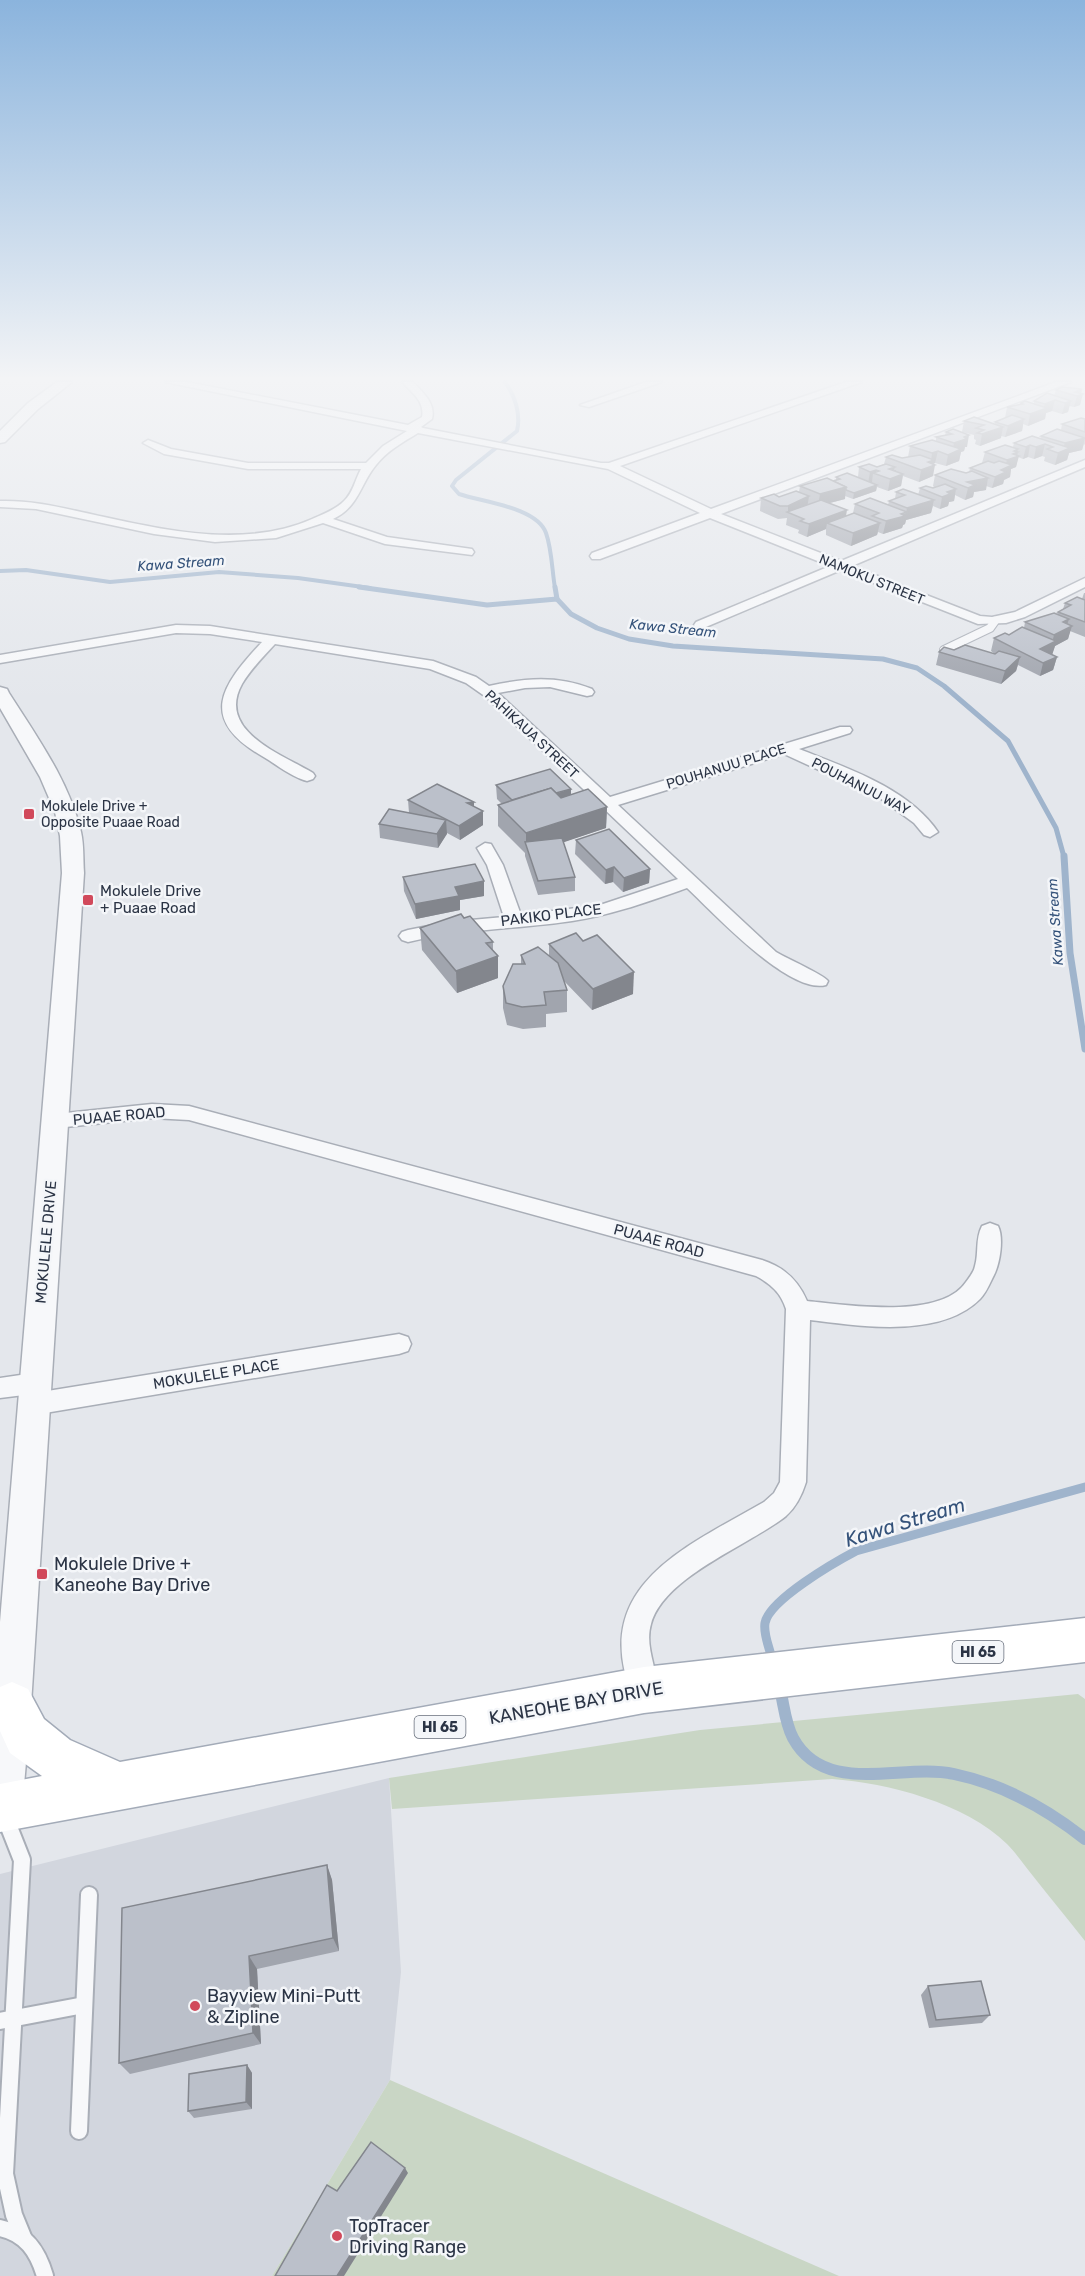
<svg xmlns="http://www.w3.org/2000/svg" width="1085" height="2276" font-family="Rubik,sans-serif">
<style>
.built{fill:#d2d6de}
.green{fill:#c9d6c5}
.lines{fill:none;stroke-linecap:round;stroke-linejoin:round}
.stream-far4{stroke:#9fb4cc;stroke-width:4}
.stream-far3{stroke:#9fb4cc;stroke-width:5}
.stream-far2{stroke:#9fb4cc;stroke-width:7}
.stream-far1{stroke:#9fb4cc;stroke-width:9}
.stream{stroke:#9fb4cc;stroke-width:12}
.service-far1-casing{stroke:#a9aeb7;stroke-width:10}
.service-casing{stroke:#a9aeb7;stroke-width:20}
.minor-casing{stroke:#a9aeb7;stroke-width:3}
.tertiary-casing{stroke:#a9aeb7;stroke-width:3}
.primary-casing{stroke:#a3abb8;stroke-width:3}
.service-far1{stroke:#f7f8fa;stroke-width:8}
.service{stroke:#f7f8fa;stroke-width:16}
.minor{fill:#f7f8fa;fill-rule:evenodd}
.tertiary{fill:#f7f8fa;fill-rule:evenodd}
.primary{fill:#fff;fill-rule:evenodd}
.wall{fill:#a1a5ae}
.shaded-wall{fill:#83868d}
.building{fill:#bbc0ca;stroke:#83868d;stroke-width:1.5}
.poi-dot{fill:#d1495b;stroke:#f4f6f9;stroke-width:2}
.labels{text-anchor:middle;stroke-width:5;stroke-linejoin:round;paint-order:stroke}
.far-water-label{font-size:14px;font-style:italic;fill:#34527a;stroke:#f4f6f9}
.far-street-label{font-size:14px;fill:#2b3445;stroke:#f4f6f9}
.far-poi-label{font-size:14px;fill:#2b3445;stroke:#f4f6f9;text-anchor:start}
.shield{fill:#f4f6f9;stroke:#676e7b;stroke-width:1.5}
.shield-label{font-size:14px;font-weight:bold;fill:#2b3445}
.poi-label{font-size:15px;fill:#2b3445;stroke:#f4f6f9;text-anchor:start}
.street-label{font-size:15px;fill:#2b3445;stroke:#f4f6f9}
.near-poi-label{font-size:18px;fill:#2b3445;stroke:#f4f6f9;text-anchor:start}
.near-street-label{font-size:18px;fill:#2b3445;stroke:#f4f6f9}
.near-water-label{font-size:20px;font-style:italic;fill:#34527a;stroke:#f4f6f9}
</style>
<rect width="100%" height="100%" fill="#e4e7ec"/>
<polygon class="built" points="389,1778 401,1972 390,2080 272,2276 0,2276 0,1874"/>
<g class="green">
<path d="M1078 1694 1085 1699V1941C1068 1919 1050 1898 1033 1876 1024 1865 1016 1853 1007 1844 965 1803 888 1783 832 1779L392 1809 389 1778 700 1730Z"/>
<polygon points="390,2080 839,2276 272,2276"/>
</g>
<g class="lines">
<g class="stream-far4">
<path d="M505 382C515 396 521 414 517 431L456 480 452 486 459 494C482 502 537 507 546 533 552 550 552 571 555 588"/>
<polyline points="0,571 26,570 110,582 219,572 298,578 370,588"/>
</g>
<g class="stream-far3">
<polyline points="359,587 487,605 557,599 571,614 597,628 629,639 673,646 883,659 917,668 944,686 1008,741 1056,828 1064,857"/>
<polyline points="555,587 557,599"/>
</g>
<polyline class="stream-far2" points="1064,856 1070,953 1085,1049"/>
<path class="stream-far1" d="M772 1660C770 1648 763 1635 765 1623 769 1600 835 1562 856 1551L1085 1487"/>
<path class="stream" d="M780 1689C784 1705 785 1723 793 1738 825 1797 901 1763 954 1774 1002 1784 1047 1809 1085 1839"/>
<defs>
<polyline id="service-far1" points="944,650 990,628 995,621"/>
<g id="service">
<polyline points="5,1817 22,1860 5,2174 14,2215 23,2237"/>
<polyline points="0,2021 84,2005"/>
<polyline points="79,2131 89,1895"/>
<path d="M0 2228C26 2233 38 2252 45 2276"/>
</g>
<g id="minor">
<path d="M165 382H187L408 425 422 417C425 401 412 393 402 382H413C423 393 436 403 432 419L421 427 423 428 601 463H609L846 382H862L620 466 711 509 1056 382H1071L721 514 841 561 1085 460V467L852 566 980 616 992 617 1015 612 1085 578V587L1025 617 1006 623 978 624 841 570 701 629 696 628 694 625 696 622 830 566 710 518 600 559H592L590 556 592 553 700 513 608 469 418 433C403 442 387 451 376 465 360 484 359 507 333 519L387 537 472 549 474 552 472 555 385 544 323 523 276 538 215 542 154 534 36 509 0 507V501C33 500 63 508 95 515 164 530 244 549 312 519 323 514 335 510 344 501 353 493 355 480 361 469H248L164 454 143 443 148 440 171 449 248 463H366L383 446 407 431Z"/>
<polygon points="646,382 662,382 589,407 580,405"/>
<path d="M176 625 210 626 433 661 476 677 489 686C525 678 557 675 592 689L594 692 592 695 587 696 550 687 525 688 498 693 610 797 840 727H850L852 730 850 733 799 749C847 768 908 788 938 832L930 837 924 835 914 823 880 798 784 754 618 805 776 952C786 958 824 975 828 981L826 985C789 995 713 912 687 888 650 901 612 915 572 921 518 929 462 929 408 942L402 940 399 936 402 932 408 930 449 922 504 917 487 865 477 848 485 843 491 844 503 865 521 915 600 905 678 879 486 697 466 683 430 669 275 644C263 657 251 669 242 684 216 731 281 754 313 773L315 776 313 779 307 781C291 777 276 764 262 756 198 719 221 686 262 642L210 634 176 633 0 663V655Z"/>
<path d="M152 1104 189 1106 762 1260C784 1267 798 1280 807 1301 846 1305 941 1320 966 1282 969 1278 974 1272 975 1266 979 1253 975 1239 982 1226L990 1223 998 1226C1004 1238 1000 1263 994 1275 990 1283 986 1293 980 1299 940 1339 860 1326 810 1320L806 1482C802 1495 796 1507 786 1516 750 1545 664 1576 651 1624 643 1651 664 1678 654 1700L644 1705 634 1700C587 1588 682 1549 764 1502L774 1493 780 1482 786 1309C781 1293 771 1284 756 1276L189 1120 152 1118 56 1128 49 1126 46 1121 49 1116 56 1114Z"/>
<polygon points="399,1334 408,1337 411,1344 408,1351 399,1354 33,1415 24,1412 21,1404 24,1396 32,1394 0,1398 0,1378 34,1373 43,1376 46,1383 43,1390 35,1393"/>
</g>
<g id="tertiary">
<polygon points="57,382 72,382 38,409 5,442 0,443 0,431 28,403"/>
<path d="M0 687 7 689 9 693C37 737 69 781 81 832 84 845 83 859 84 873L31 1705 22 1808 16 1822 2 1828 0 1827V1622L62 873 60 836 55 812 40 777 0 708Z"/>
</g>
<polygon id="primary" points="1085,1618 1085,1662 644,1713 0,1832 0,1784 42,1776 10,1753 0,1731 0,1687 12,1682 28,1689 44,1719 70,1740 120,1762 644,1667"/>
</defs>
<use href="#service-far1" class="service-far1-casing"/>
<use href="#service" class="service-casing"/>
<use href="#minor" class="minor-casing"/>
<use href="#tertiary" class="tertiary-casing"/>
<use href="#primary" class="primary-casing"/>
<use href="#service-far1" class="service-far1"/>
<use href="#service" class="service"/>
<use href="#minor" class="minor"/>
<use href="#tertiary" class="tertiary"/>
<use href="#primary" class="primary"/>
</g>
<g class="wall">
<polygon points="1056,390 1081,394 1080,405 1074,407 1069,406 1068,412 1062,414 1052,411 1046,413 1045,419 1028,426 1023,424 1022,431 1005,437 1001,436 1001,438 980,446 975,444 976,440 974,439 974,435 962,432 964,421 995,424 995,422 1005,418 1007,407 1020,404 1021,403 1034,403 1034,401 1054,396"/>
<polygon points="1085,419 1085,445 1084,444 1082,450 1069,453 1067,460 1055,465 1044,461 1045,457 1042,456 1034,459 1028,457 1023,459 1018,457 1016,467 1011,469 1010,477 1004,480 1003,484 992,488 986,486 986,490 974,492 973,497 965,500 955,495 954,501 949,502 948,506 940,509 933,506 931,513 906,520 905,524 903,525 902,528 883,534 878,532 877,535 851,546 826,535 826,529 807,537 798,533 799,530 786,525 787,518 778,519 760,511 761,498 779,497 799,492 800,486 833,481 836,480 836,477 858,477 859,467 876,467 884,464 886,457 902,458 908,457 910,446 936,441 936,437 945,435 946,432 953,429 967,447 965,447 964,451 961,452 959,461 946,466 935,463 933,464 933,476 919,482 903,476 901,486 888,491 877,487 876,491 853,499 845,496 845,499 830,503 846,516 853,513 855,504 888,505 889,501 895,499 896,492 918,495 920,488 935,488 933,486 935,475 966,473 969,472 970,468 982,463 985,452 1013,447 1014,443 1040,439 1041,436 1061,430 1062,424"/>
<polygon points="1084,593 1085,593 1085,637 1070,631 1068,639 1055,646 1052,655 1057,657 1053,670 1040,676 1018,665 1016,671 1001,684 936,665 939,652 954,650 995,654 991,651 994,638 1009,635 1024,628 1025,622 1057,614 1058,612 1063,609 1065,603 1082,599"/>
<polygon points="496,785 571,795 607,807 606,828 563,842 575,877 575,891 538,895 525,856 525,853 498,826 498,805 502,804 497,799"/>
<polygon points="408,800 474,802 474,807 483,825 460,840 447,833 438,848 380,838 379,824 409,813"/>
<polygon points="576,840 650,869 649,883 623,892 613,882 605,884 575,854"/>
<polygon points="403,877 484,881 484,896 460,900 460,910 416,919 404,891"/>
<polygon points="464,918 493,942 493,950 498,978 457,993 422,950 420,928"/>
<polygon points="549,944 633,994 592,1010 564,981 567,990 567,1012 546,1014 546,1027 523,1029 507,1025 503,1008 503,986 521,964 521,955 549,955"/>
<polygon points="327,1865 332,1880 339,1951 257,1969 261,2044 130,2074 119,2063"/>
<polygon points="928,1986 990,2015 982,2023 929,2028 921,1995"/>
<polygon points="247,2065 252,2073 252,2109 194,2118 188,2111"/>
</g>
<g class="shaded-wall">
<polygon points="1082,389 1081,395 1083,394 1080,405 1074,407 1077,396 1070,394"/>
<polygon points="1055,400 1052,411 1046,413 1045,419 1028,426 1030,414 1043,409 1045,404"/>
<polygon points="1071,401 1068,412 1062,414 1065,403"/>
<polygon points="1024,419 1022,431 1005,437 1008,426"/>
<polygon points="1003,427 1001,438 980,446 982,434"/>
<polygon points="969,435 967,447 965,447 964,451 961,452 959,461 946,466 948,455 952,453 954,443"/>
<polygon points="1085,438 1082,450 1069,453 1067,460 1055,465 1058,453 1062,451 1065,443"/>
<polygon points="1045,444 1042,456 1034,459 1036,447"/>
<polygon points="1030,445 1028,457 1023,459 1026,447"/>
<polygon points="1018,449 1017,453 1018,452 1017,456 1019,456 1016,467 1011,469 1010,477 1004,480 1003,484 992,488 995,477 1001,470 1005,468 1007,460 1014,451"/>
<polygon points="938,451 935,463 933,464 935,465 933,476 919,482 921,470 928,462 931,461 932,453"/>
<polygon points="895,467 894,470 896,470 895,476 903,474 901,486 888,491 890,479 889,469"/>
<polygon points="876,470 876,474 873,473 872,482 868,484 870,472"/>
<polygon points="988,478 986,490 974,492 973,497 965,500 968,488 967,482"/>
<polygon points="877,485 876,491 853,499 854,493"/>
<polygon points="846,487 845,499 818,506 820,494"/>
<polygon points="956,489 954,501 949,502 948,506 940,509 942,497 947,492"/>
<polygon points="809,496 807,509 788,512 788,506"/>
<polygon points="934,500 931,513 906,520 905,524 903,525 902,528 883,534 886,521 906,513 907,508"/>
<polygon points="847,510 845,522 827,523 826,529 807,537 809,524"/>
<polygon points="880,523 877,535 851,546 853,533"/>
<polygon points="1069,619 1066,628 1072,626 1068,639 1055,646 1052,655 1040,649 1052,643 1054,635 1063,622"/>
<polygon points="1020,657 1016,671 1001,684 1005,671"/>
<polygon points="1057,657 1053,670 1040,676 1043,663"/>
<polygon points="571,789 571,803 516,805"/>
<polygon points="474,802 474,816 467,803"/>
<polygon points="607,807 606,828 529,854 526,845 526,833"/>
<polygon points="483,811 483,825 460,840 459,826"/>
<polygon points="446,820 447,834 438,848 437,834"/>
<polygon points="614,867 613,882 605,884 606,870"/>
<polygon points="650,869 649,883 623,892 624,878"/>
<polygon points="484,881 484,896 460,900 460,910 416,919 415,904 455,887"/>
<polygon points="498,956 498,978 457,993 456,971"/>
<polygon points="634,972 633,994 592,1010 593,989"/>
<polygon points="327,1865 332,1880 339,1951 333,1938"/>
<polygon points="249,1956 257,1969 261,2044 253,2033"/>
<polygon points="247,2065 252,2073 252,2109 246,2102"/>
<polygon points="405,2168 408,2173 344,2276 337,2276"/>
</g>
<g class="building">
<polygon points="1062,387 1082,389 1075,392 1083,394 1077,396 1056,390"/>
<polygon points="1047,393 1071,401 1065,403 1055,400 1045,404 1034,401"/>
<polygon points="1025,401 1047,408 1030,414 1007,407 1023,404 1021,403"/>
<polygon points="1012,415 1024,419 1008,426 995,422"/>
<polygon points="974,417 1003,427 982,434 977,433 984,430 976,428 984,425 964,421"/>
<polygon points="1081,418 1085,419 1085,432 1062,424"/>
<polygon points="953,429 969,435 964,437 966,439 954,443 936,437 952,434 946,432"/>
<polygon points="1057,429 1085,438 1065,443 1041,436"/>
<polygon points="1032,436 1070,448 1058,453 1047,449 1053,447 1045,444 1036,447 1030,445 1026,447 1014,443"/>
<polygon points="932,440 961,449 948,455 938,451 932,453 910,446"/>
<polygon points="1005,445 1018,449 1014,451 1018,452 1013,454 1019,456 1007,460 985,452"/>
<polygon points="892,455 902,458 920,455 934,460 928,462 935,465 921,470 886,457"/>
<polygon points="988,461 994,463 999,461 1012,465 1001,470 1006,472 995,477 970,468"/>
<polygon points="869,464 877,467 886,464 895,467 889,469 903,474 890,479 873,473 879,471 876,470 870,472 859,467"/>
<polygon points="951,469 966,473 972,471 988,478 967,482 975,485 968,488 935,475"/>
<polygon points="847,473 877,485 854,493 846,490 846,487 833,481 840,479 836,477"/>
<polygon points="827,478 846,487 820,494 800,486"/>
<polygon points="945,484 956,489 947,492 950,494 942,497 920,488 926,486 933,488"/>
<polygon points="903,489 934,500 907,508 889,501 905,495 896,492"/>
<polygon points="796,491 809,496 788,506 780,506 761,498 774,494 779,497"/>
<polygon points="870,498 907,512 901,514 905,516 886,521 872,516 879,513 855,504"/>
<polygon points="821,500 847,510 809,524 800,521 804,519 787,512"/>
<polygon points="854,513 880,523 853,533 827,523"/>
<polygon points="1077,597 1085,600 1085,622 1058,612 1071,605 1065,603"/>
<polygon points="1054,613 1069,619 1063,622 1072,626 1054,635 1025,622"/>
<polygon points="1022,627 1056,641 1040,649 1057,657 1043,663 994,638 1005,633 1009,635"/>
<polygon points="965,645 995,654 999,651 1020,657 1005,671 939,652 944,647 954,650"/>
<polygon points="550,769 571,789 556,793 551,788 512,800 496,785"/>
<polygon points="437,784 474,802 467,803 483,811 459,826 408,800"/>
<polygon points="551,788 561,798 588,789 607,807 526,833 498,805"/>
<polygon points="389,809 446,820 437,834 379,824"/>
<polygon points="609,829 650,869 624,878 614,867 606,870 576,840"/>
<polygon points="562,838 575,877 538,881 525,842"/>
<polygon points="475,864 484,881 455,887 459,896 415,904 403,877"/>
<polygon points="461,914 464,918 470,916 493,942 486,943 498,956 456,971 420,928"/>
<polygon points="576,933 583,941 597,935 634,972 593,989 549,944"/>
<polygon points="538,947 558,963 567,990 544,992 546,1005 522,1007 506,1003 503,986 513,964 525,964 521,955"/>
<polygon points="327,1865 333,1938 249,1956 253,2033 119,2063 122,1908"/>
<polygon points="981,1981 990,2015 936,2020 928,1986"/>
<polygon points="247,2065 246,2102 188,2111 189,2074"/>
<polygon points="371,2142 405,2168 337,2276 275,2276 327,2185 337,2191"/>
</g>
<linearGradient id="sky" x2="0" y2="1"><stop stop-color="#8bb4dd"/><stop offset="0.54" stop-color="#f3f4f6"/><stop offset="1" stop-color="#f3f4f6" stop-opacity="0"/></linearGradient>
<rect width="1085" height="701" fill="url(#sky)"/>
<g class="poi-dot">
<rect x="23" y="808" width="12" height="12" rx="3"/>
<rect x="82" y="894" width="12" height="12" rx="3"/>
<rect x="36" y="1568" width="12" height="12" rx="3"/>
<circle cx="195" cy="2006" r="6"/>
<circle cx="337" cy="2236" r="6"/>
</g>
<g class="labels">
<g class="far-water-label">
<text transform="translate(181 563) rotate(-4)" y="5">Kawa Stream</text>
<text transform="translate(673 628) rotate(6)" y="5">Kawa Stream</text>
<text transform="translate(1055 922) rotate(-94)" y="5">Kawa Stream</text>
</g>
<g class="far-street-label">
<text transform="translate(872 579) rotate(22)" y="5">NAMOKU STREET</text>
<text transform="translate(532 734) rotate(43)" y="5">PAHIKAUA STREET</text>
<text transform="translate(726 766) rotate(-17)" y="5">POUHANUU PLACE</text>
<text transform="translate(861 786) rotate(27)" y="5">POUHANUU WAY</text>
</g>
<g class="far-poi-label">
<text x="41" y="811">Mokulele Drive +<tspan x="41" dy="16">Opposite Puaae Road</tspan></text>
</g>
<g class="shield">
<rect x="952.5" y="1641" width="51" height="22" rx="4.5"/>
<rect x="414.5" y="1716" width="51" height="22" rx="4.5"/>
</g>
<g class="shield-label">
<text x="978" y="1657">HI 65</text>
<text x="440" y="1732">HI 65</text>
</g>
<g class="poi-label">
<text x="100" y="896">Mokulele Drive<tspan x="100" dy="17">+ Puaae Road</tspan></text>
</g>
<g class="street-label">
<text transform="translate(551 915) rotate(-7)" y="5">PAKIKO PLACE</text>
<text transform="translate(119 1116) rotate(-5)" y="5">PUAAE ROAD</text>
<text transform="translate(659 1241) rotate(15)" y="5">PUAAE ROAD</text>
<text transform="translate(46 1242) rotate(-85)" y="5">MOKULELE DRIVE</text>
<text transform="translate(216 1374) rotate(-9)" y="5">MOKULELE PLACE</text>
</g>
<g class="near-poi-label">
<text x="54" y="1570">Mokulele Drive +<tspan x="54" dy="21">Kaneohe Bay Drive</tspan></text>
<text x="207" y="2002">Bayview Mini-Putt<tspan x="207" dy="21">&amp; Zipline</tspan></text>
<text x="349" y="2232">TopTracer<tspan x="349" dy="21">Driving Range</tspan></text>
</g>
<g class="near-street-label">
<text transform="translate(576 1703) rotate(-10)" y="6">KANEOHE BAY DRIVE</text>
</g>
<g class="near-water-label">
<text transform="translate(905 1522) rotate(-17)" y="7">Kawa Stream</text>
</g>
</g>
</svg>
